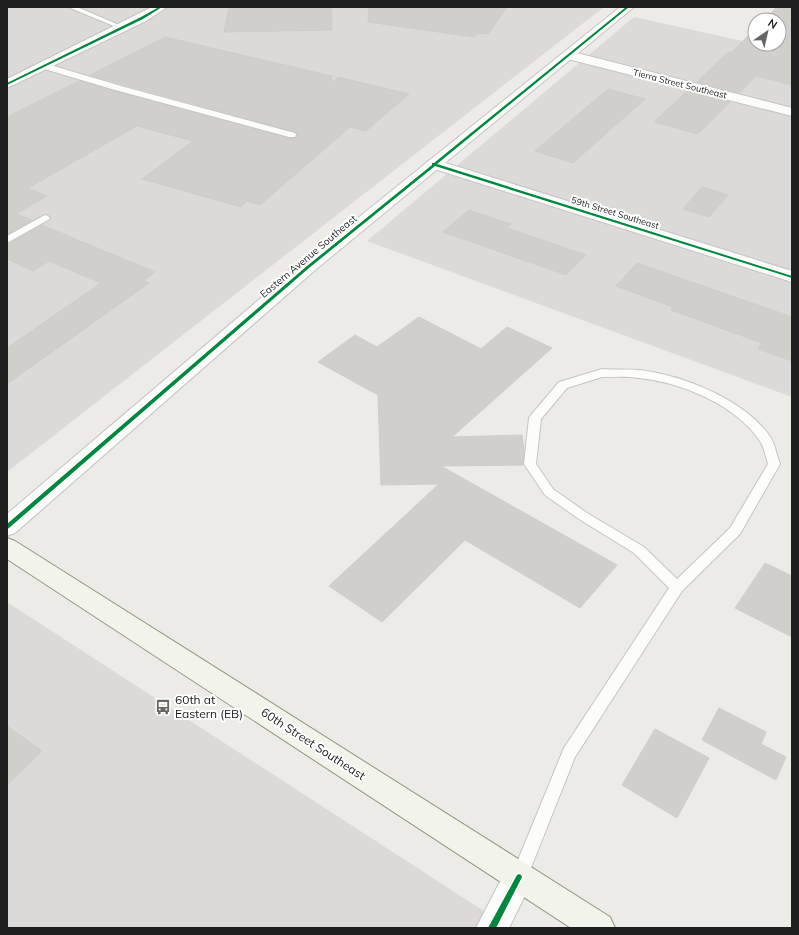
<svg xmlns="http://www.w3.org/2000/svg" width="799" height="935" font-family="Mulish,sans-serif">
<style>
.residential{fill:#dbdad8}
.building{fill:#d0cfcc;stroke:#cfcdc8}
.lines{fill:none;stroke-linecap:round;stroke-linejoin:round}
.service-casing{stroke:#c5c4c3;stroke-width:2}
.minor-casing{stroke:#c5c4c3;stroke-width:2}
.tertiary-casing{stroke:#c5c4c3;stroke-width:2}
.secondary-casing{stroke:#92957f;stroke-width:2}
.service{fill:#fcfcfb;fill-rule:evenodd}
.minor{fill:#fcfcfb;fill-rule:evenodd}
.tertiary{fill:#fcfcfb;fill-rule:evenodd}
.secondary{fill:#f2f3ea;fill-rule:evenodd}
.cycleway-casing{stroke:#fff;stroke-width:3}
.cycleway{fill:#00873e;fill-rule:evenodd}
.labels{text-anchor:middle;stroke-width:4;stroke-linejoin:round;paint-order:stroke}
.far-street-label{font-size:9px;fill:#1e1e1e;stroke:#fff}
.street-label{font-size:10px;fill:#1e1e1e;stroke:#fff}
.near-poi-label{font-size:12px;fill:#1e1e1e;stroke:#fff;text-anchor:start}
.near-street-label{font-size:12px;fill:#1e1e1e;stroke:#fff}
</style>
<rect width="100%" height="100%" fill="#ecebe7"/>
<g class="residential">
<polygon points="7,7 604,7 7,472"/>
<polygon points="634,17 792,52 792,397 367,241"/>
<polygon points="7,602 510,928 7,928"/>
</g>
<g class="building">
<polygon points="229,7 331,7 332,30 224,32"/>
<polygon points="369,7 507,7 488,34 477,33 474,37 368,22"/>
<polygon points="777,7 792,7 792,85 756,76 739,93 697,82 728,52 731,53 755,29 755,44 779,44 779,20 764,20"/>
<polygon points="165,37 332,76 332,83 338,77 409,94 366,131 350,127 260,205 247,201 241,207 142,179 193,141 137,126 28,188 47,196 16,214 32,220 7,234 7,117 79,81 289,138 296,138 297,134 295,132 90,75"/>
<polygon points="608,89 645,99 573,163 535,151"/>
<polygon points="687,91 730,102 698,134 654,122"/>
<polygon points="702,187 728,195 709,217 683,209"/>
<polygon points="469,210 511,224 507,228 586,255 566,275 443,232"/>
<polygon points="42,225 155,272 143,281 149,283 7,384 7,348 101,283 49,261 33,271 7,259 7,244"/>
<polygon points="637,263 792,317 792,361 758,349 762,343 671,310 673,307 616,286"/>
<polygon points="419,317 481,349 507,327 552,348 452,437 522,435 524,449 523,465 441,466 617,565 580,608 465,540 382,622 329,586 439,484 381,485 378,395 318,362 355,335 377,347"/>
<polygon points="765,563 792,576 792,637 735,608"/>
<polygon points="719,708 766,732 761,744 786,757 776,780 702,740"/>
<polygon points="7,726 42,751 7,785"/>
<polygon points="655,729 709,758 677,818 622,785"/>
</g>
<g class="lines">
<defs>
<g id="service">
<polygon points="68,7 77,7 126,28 121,29"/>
<polygon points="41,64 47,64 121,86 295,133 296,135 295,137 289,137 115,90 41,68"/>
<polygon points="45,215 48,216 50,218 48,220 7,243 7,236"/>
<path d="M602 369C614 370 627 369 639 370 683 375 746 400 771 438 775 445 777 456 780 464L740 534 682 591 575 757 525 883 519 885 513 883 511 877 564 748 669 588 634 553 579 519 545 495 524 464 529 418 531 415 559 382ZM602 377C615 377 627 376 639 378 681 382 736 405 760 441 764 447 766 457 768 464L730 528 677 579 644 547 587 513 553 489 536 464 541 419 567 388Z"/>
</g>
<g id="minor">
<polygon points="152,7 167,7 146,21 7,88 7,79"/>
<polygon points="569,51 792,108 792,116 564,58 562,55 564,52"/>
<polygon points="433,159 792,271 792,282 428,167 425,164 428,161"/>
<polygon points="519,862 530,866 534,877 509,928 476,928 508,866"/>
</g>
<polygon id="tertiary" points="620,7 634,7 314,271 15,533 7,536 7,514 302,263"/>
<polygon id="secondary" points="7,538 15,541 610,917 615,928 571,928 7,559"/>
</defs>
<use href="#service" class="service-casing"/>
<use href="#minor" class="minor-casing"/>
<use href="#tertiary" class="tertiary-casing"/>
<use href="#secondary" class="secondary-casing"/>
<use href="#service" class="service"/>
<use href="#minor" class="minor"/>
<use href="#tertiary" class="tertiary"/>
<use href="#secondary" class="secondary"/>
<defs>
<g id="cycleway">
<polygon points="159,7 162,7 143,19 7,85 7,83 141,17"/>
<polygon points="626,7 629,7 437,164 792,276 792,278 435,166 309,268 9,528 7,529 7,524 307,266 432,165 432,163 434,163"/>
<polygon points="519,874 521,875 522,877 521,879 496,928 488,928 517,875"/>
</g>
</defs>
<use href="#cycleway" class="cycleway-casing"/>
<use href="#cycleway" class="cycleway"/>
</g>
<defs>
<symbol id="bus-bare" viewBox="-9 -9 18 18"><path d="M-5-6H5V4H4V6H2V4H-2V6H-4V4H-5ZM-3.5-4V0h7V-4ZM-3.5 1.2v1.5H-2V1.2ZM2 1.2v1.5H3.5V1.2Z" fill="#666664" stroke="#fff" stroke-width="2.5" paint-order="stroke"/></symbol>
</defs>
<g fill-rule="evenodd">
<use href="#bus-bare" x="152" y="696" width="22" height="22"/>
</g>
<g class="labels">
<g class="far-street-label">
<text transform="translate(680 84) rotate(14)" y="3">Tierra Street Southeast</text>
<text transform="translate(615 213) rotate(17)" y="3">59th Street Southeast</text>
</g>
<g class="street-label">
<text transform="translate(308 256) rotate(-40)" y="4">Eastern Avenue Southeast</text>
</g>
<g class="near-poi-label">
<text x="175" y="704">60th at<tspan x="175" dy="14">Eastern (EB)</tspan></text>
</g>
<g class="near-street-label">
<text transform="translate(313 744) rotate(33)" y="4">60th Street Southeast</text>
</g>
</g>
<rect width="799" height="935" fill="none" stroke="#1e1e1e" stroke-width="16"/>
<g transform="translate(767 32) rotate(34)"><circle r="19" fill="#ffffff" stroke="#a5a5a5"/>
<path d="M0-3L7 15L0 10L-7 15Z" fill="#666664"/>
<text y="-6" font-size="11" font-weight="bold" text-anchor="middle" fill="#1e1e1e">N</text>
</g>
</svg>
